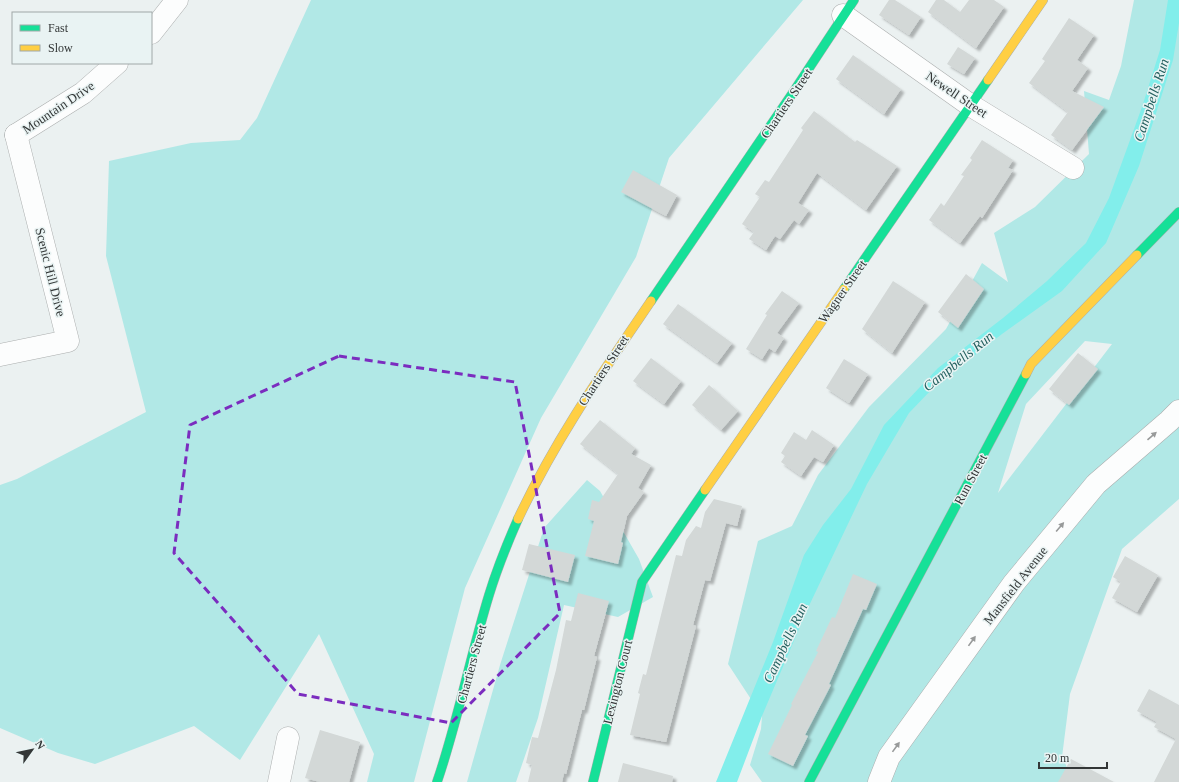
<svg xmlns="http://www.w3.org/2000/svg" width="1179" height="782" font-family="Georgia,serif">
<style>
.green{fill:#b1e8e6;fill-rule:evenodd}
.water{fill:#82eeeb}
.building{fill:#d3d8d7;filter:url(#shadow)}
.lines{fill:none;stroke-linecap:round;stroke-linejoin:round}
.street-casing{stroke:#abaeae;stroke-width:23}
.fast-casing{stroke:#abaeae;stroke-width:10}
.slow-casing{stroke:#abaeae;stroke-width:10}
.street{stroke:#fcfdfd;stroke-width:22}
.fast{stroke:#16e098;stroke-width:9}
.slow{stroke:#ffcf43;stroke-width:9}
.oneway{fill:#989a9a}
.marked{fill:none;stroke:#7b2cbf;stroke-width:3;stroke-dasharray:8 5;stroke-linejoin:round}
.labels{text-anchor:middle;stroke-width:3;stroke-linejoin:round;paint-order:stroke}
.street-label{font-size:13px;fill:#333737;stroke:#e9f3f3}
.water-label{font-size:14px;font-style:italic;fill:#246160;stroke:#e9f3f3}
</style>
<defs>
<filter id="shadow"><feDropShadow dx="3.5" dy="3.5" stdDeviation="1" flood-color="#0004"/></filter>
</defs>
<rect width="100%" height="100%" fill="#ebf1f1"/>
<g class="green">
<polygon points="311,0 803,0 669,158 636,257 541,418 465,588 414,782 367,782 374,754 319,634 240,760 194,726 95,764 58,753 0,728 0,485 17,479 146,412 106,256 109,161 191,143 240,140 257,118"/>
<path d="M1134 0H1179V499L1122 549 1070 694 1062 757 1074 782H762L750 765 761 729 762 716 728 664 758 541 792 526 818 475 869 407 946 329 982 263 1008 282 994 233 1035 207 1089 154 1084 91 1109 100 1121 66ZM1085 341 1112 344 998 493 1026 404Z"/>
<polygon points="587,480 600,491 639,559 653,597 618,617 564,605 538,718 516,782 467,782 500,665 544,528"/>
</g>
<polygon class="water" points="1168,0 1179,0 1179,23 1173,60 1139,166 1106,243 1062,291 1002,334 934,387 909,413 867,484 807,610 762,716 737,782 716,782 773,642 804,555 823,525 851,489 884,425 938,368 1003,318 1047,281 1086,243 1109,198 1142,107 1160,50"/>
<g class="building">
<polygon points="889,0 895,0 921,17 909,35 879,15"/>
<polygon points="936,0 944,0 960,12 969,0 994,0 1004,7 976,48 928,12"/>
<polygon points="1069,18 1094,35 1077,60 1088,68 1072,91 1104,107 1072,150 1051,135 1068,112 1029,83 1045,61 1042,59"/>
<polygon points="958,47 975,58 964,74 947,64"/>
<polygon points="853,55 901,89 884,114 836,79"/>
<polygon points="814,111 855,142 857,140 897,166 866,210 817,173 798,203 809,210 799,224 794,220 780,239 775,236 766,250 749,239 754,232 742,224 760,197 755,194 765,180 769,182 803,130 801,128"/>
<polygon points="982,140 1013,160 1008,168 1013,170 982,218 980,216 960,243 929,220 941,203 944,206 964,176 961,175 972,160 970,158"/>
<polygon points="633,170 677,195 666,216 621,192"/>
<polygon points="966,274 984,289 958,328 938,312"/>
<polygon points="893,281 925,302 892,353 862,329"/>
<polygon points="782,291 799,303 777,333 784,338 775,352 769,348 762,359 746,349 767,315 765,314"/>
<polygon points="678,304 732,343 717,363 663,324"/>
<polygon points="1078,353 1098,369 1069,405 1049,389"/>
<polygon points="651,358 681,381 664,404 633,381"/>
<polygon points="844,359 868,374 849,403 826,388"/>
<polygon points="709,385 738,411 721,430 692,405"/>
<polygon points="600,420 635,448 631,454 651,465 638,488 644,492 627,516 621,542 623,543 618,564 585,556 594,521 588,519 592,500 599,502 618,474 580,444"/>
<polygon points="812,430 834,445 823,462 814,457 801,476 781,462 785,456 781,453 794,432 806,440"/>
<polygon points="714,499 742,506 737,526 726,523 710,581 705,580 693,625 696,626 666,742 630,735 640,694 638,693 643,674 646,675 676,555 682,556 686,540 696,526 701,528 705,512"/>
<polygon points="529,544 575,555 568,582 522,570"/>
<polygon points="1125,556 1158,575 1137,612 1112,598 1121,582 1113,577"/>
<polygon points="853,574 877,584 866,610 863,609 829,684 831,685 805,735 808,736 793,766 768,754 792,705 791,704 818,652 816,651 832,617 835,618"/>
<polygon points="578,593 609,601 594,656 597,657 584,710 582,710 566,774 564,773 562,782 528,782 532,765 526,763 532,737 538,738 556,670 566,620 571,621"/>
<polygon points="1149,689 1179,705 1179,782 1154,782 1176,739 1154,727 1157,722 1137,711"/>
<polygon points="320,730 360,742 349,782 320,782 305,778"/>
<polygon points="1071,759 1114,782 1058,782"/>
<polygon points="623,763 673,776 672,782 618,782"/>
</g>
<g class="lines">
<defs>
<g id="street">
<polyline points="843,15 970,105 1073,168"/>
<polyline points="151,33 177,0"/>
<polyline points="16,135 83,93 117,63"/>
<polyline points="0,355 68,341 16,135"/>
<polyline points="279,782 288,738"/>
<polyline points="879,782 889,757 1014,583 1096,484 1169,421 1179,411"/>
</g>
<g id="fast">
<polyline points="1137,255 1179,212"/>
<polyline points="844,289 988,80"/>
<polyline points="651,301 792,94 854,0"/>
<path d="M437 782C458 721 470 657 489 595 497 569 507 544 518 519"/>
<polyline points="593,782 642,582 705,490"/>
<polyline points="809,782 1026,374"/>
</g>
<g id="slow">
<polyline points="988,80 1043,0"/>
<polyline points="1026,374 1031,364 1137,255"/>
<polyline points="705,490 844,289"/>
<path d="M518 519C555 440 602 373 651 301"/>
</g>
</defs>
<use href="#street" class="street-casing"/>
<use href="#fast" class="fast-casing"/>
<use href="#slow" class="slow-casing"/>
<use href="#street" class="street"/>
<use href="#fast" class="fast"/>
<use href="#slow" class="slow"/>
</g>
<defs><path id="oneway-solid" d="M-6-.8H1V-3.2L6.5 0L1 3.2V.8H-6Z"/></defs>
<g class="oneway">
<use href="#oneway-solid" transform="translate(1152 436) rotate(-41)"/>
<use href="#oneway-solid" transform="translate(1060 527) rotate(-50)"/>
<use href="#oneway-solid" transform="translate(972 641) rotate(-54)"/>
<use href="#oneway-solid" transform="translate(896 747) rotate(-54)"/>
</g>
<path class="marked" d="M339 356 515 382 560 613 451 723 298 694 174 553 190 425Z"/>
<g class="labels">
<g class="street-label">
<text transform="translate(957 94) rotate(34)" y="5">Newell Street</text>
<text transform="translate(786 103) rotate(-56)" y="5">Chartiers Street</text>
<text transform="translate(58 107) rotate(-34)" y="5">Mountain Drive</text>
<text transform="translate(51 272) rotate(76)" y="5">Scenic Hill Drive</text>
<text transform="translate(842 291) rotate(-55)" y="5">Wagner Street</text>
<text transform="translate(603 370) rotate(-57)" y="5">Chartiers Street</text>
<text transform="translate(970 479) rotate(-62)" y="5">Run Street</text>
<text transform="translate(1015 585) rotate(-52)" y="5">Mansfield Avenue</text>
<text transform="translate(471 664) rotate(-75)" y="5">Chartiers Street</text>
<text transform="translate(617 682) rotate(-76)" y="5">Lexington Court</text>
</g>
<g class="water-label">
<text transform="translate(1151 100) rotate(-72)" y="5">Campbells Run</text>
<text transform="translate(958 361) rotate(-39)" y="5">Campbells Run</text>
<text transform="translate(785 643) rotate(-65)" y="5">Campbells Run</text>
</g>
</g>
<rect x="12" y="12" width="140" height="52" fill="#e9f3f3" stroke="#a0a8a8"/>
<rect x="20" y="25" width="20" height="6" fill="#16e098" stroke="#a0a8a8"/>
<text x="48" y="32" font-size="12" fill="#333737">Fast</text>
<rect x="20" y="45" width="20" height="6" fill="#ffcf43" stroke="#a0a8a8"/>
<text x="48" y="52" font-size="12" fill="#333737">Slow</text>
<g transform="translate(32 750) rotate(57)" stroke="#e9f3f3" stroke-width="3" paint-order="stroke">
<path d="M0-3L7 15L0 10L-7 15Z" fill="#333737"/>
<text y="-6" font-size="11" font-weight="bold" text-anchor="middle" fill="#333737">N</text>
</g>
<path d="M1039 762v6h68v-6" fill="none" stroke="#333737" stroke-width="2"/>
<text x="1045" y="762" font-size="12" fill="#333737" stroke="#e9f3f3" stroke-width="3" paint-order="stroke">20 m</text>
</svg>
